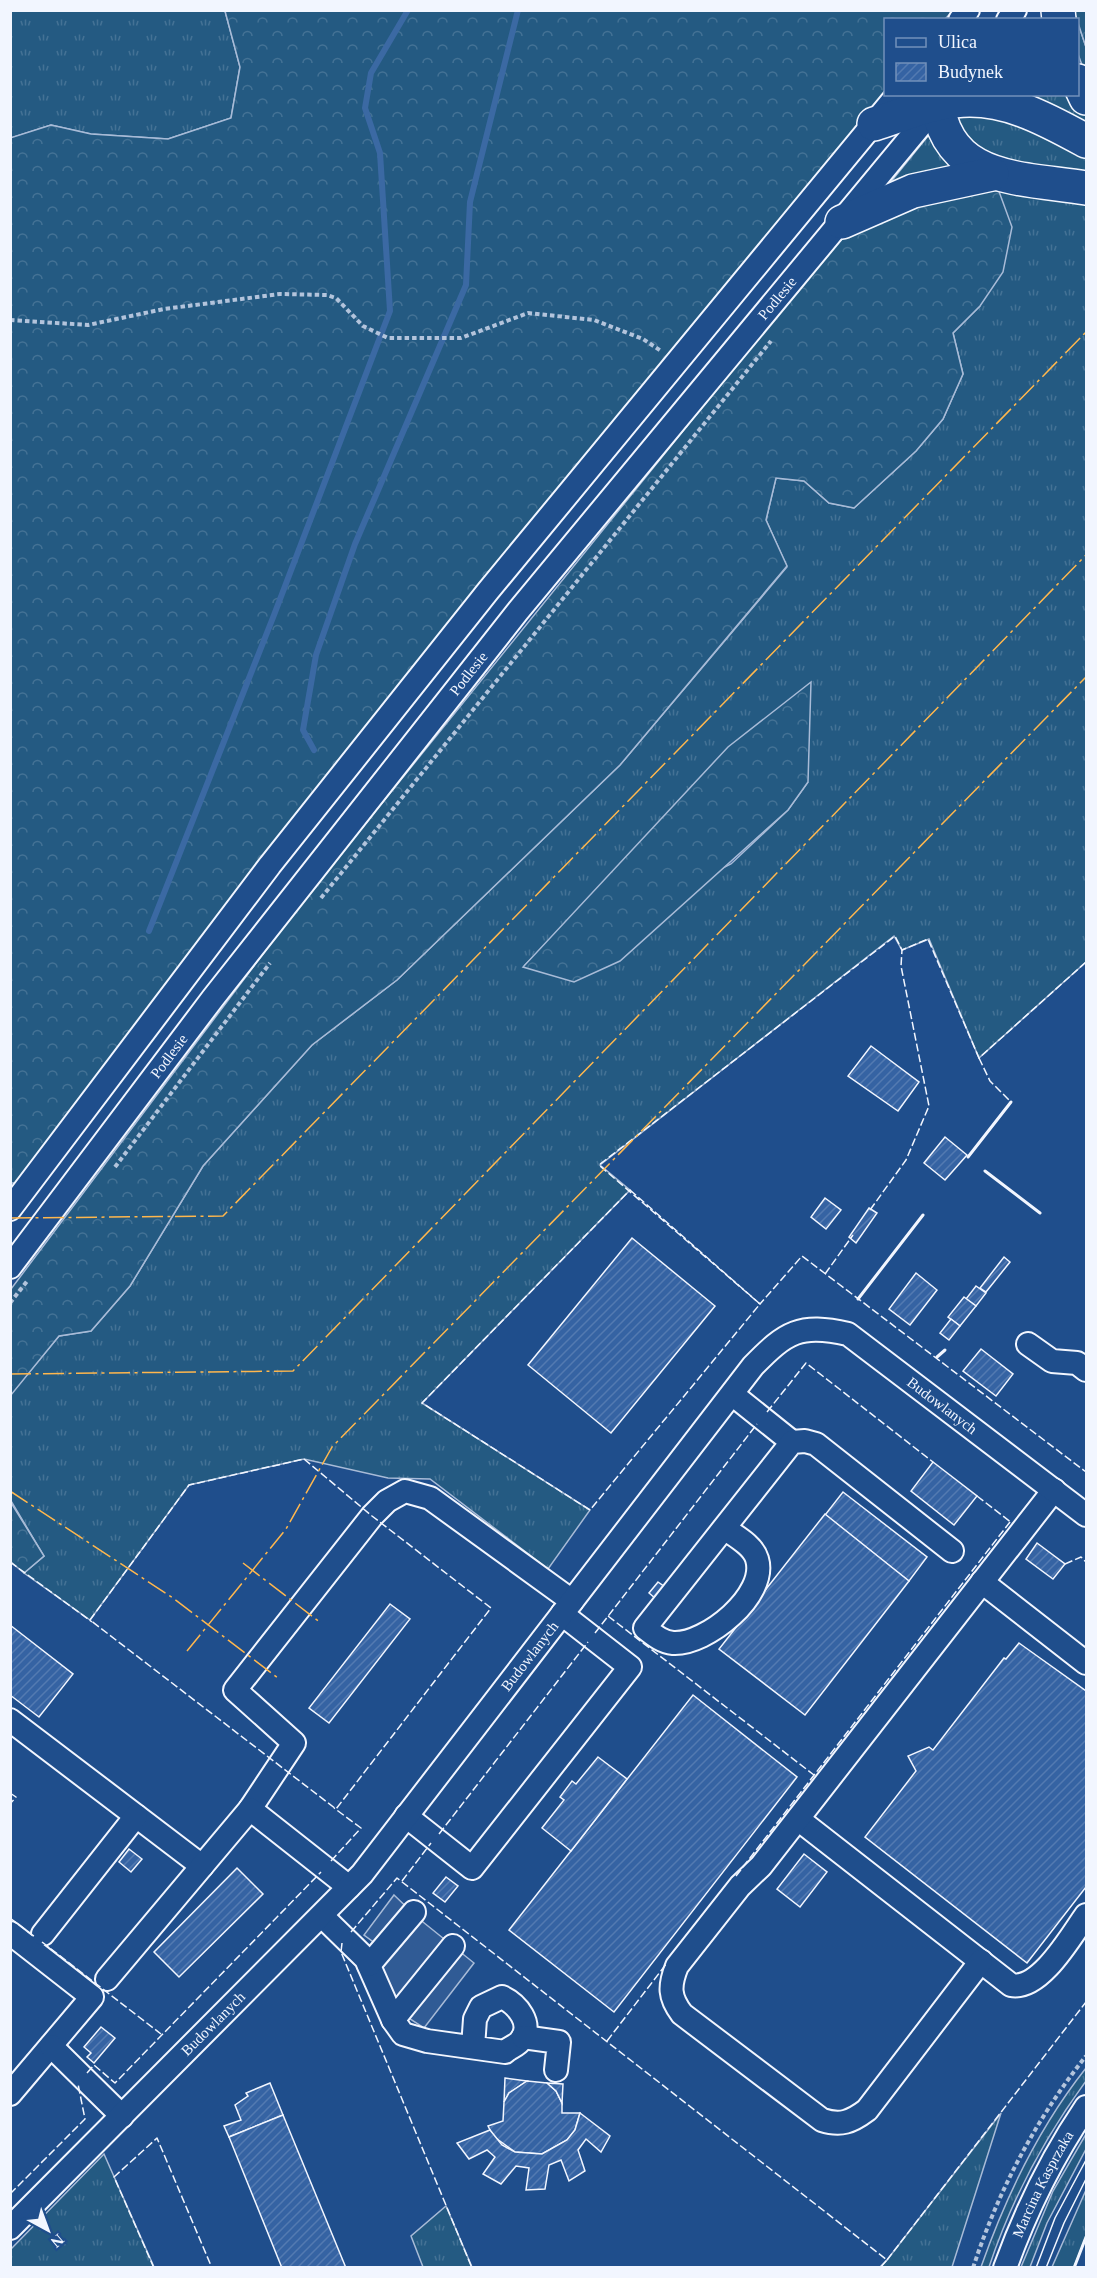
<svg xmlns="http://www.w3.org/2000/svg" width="1097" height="2278" font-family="'Times New Roman',serif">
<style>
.grass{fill:url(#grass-tufts);stroke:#a8bbd7;stroke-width:1.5;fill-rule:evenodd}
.forest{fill:url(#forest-crowns);stroke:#a8bbd7;stroke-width:1.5}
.parking{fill:#305b95;stroke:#a8bbd7;stroke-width:1.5}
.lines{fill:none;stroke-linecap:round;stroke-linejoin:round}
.stream{stroke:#3b69a3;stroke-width:6}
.building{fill:url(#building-hatch);stroke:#f2f6ff;stroke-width:1.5}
.minor-casing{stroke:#f2f6ff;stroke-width:26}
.highway-casing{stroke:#f2f6ff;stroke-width:36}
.path{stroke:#b3c4dc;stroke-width:4;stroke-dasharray:4.5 3;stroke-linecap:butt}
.minor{stroke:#1f4e8c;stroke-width:22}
.highway{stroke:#1f4e8c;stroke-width:33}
.tram{stroke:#f2f6ff;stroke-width:1.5}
.fence{stroke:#f2f6ff;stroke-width:1.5;stroke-dasharray:8 3;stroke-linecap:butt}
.wall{stroke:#f2f6ff;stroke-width:3}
.power{stroke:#ffb74d;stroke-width:1.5;stroke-dasharray:21 4.5 3 4.5;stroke-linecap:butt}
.labels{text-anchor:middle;stroke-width:4.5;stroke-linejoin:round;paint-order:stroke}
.street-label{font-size:15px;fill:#f2f6ff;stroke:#1f4e8c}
</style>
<defs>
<pattern id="grass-tufts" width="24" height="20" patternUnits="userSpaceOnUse" patternTransform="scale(1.5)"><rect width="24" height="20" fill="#245a82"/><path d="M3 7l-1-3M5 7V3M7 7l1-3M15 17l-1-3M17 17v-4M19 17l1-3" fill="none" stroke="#447295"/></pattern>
<pattern id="forest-crowns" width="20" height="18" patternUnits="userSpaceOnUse" patternTransform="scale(1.5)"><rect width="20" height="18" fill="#245a82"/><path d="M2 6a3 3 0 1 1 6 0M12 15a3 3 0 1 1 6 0" fill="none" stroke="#447295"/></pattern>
<pattern id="building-hatch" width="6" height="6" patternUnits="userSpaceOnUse" patternTransform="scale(1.5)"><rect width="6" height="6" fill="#3563a3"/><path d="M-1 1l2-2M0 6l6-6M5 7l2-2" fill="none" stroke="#537ab1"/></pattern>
</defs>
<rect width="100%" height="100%" fill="#1f4e8c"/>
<g class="grass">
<polygon points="11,11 225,11 240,67 231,118 168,139 91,134 51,125 11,138"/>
<polygon points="1078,23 1086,47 1086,76 1078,54"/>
<polygon points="985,95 1077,95 1086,113 1086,130"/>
<polygon points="979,110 1086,151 1086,180 978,156 951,112"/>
<polygon points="932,131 963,170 881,194"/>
<path d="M997 186 1086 201V962L979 1058 929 939 902 950 894 936 600 1165 630 1190 422 1403 590 1510 548 1569 430 1479 388 1478 304 1459 189 1485 90 1620 24 1573 44 1556 11 1501 10 1395 59 1336 91 1331 130 1286 203 1166 312 1045 397 980 620 765 787 567 766 520 776 478 804 481 829 503 854 508 916 451 943 419 963 374 953 333 980 306ZM808 782 788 810 731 864 524 966 566 923Z"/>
<path d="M1086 2068V2081C1045 2137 1011 2201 989 2267H981C1006 2196 1039 2127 1086 2068Z"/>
<polygon points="1001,2113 952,2267 880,2267 887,2260"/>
<polygon points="1086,2134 1086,2149 1047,2223 1030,2267 1021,2267 1053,2191"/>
<polygon points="104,2154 154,2267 11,2267 11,2249"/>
<polygon points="1086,2190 1086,2237 1074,2267 1052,2267"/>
<polygon points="446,2206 472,2267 423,2267 411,2236"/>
</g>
<g class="forest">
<polygon points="225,11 953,11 945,19 886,20 885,92 685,334 216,922 16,1183 11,1183 10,138 51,125 91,134 168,139 231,118 240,67"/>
<polygon points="1074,11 1086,11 1086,47"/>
<polygon points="997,186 1012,227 1003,272 980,306 953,333 963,374 943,419 916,451 854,508 829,503 804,481 776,478 766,520 787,566 620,765 397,980 312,1045 203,1166 130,1286 91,1331 59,1336 11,1395 11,1289 302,902 831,248 859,226 886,211"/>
<polygon points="811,682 808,782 788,810 620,961 574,982 523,967 728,747"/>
<polygon points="10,1501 44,1556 24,1573 11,1562"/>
</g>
<polygon class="parking" points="394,1895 418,1918 474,1963 424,2028 407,2017 388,1993 376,1944 364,1935"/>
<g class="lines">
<g class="stream">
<polyline points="314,750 303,730 316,655 355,544 466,285 470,202 518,10"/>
<polyline points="149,931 274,615 390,311 380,153 365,108 371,73 408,10"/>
</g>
</g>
<g class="building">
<polygon points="871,1046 919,1082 898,1111 848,1076"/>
<polygon points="945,1137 967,1155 945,1180 924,1163"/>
<polygon points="825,1198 841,1210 826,1229 811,1217"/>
<polygon points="869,1208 877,1213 856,1243 849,1237"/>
<polygon points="632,1238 715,1306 611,1433 528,1365"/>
<polygon points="1004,1257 1010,1262 986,1292 980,1288"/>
<polygon points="916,1273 937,1290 910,1325 889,1309"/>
<polygon points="976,1286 986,1293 976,1306 966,1299"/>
<polygon points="964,1297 976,1306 960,1326 948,1317"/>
<polygon points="951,1319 960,1326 949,1340 940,1333"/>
<polygon points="981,1349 1013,1374 996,1396 963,1371"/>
<polygon points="933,1462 977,1496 954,1525 911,1491"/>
<polygon points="843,1492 927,1557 909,1581 825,1515"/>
<polygon points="825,1514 909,1581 805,1715 719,1649"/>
<polygon points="1037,1543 1065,1564 1053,1579 1026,1559"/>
<polygon points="658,1582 665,1587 656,1599 649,1593"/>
<polygon points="390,1604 410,1619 329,1723 309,1708"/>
<polygon points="10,1625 73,1674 39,1717 10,1695"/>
<polygon points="1019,1643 1086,1691 1086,1887 1027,1963 865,1837 916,1771 908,1756 929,1747 933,1750 1004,1658 1006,1659"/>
<polygon points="693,1695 797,1777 614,2012 509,1930"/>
<polygon points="598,1757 627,1779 571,1851 542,1828 564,1800 560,1797 572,1781 576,1784"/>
<polygon points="129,1849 142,1859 131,1872 119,1862"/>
<polygon points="804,1854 827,1872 800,1907 777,1889"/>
<polygon points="237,1868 263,1894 179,1977 154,1952"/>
<polygon points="446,1877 458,1886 445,1902 433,1893"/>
<polygon points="101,2027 115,2038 94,2063 87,2057 91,2053 84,2047"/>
<polygon points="505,2078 527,2081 509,2093 504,2102"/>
<polygon points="527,2081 547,2083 556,2091 562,2103 562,2113 580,2113 575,2130 567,2140 542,2154 515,2152 493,2136 488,2126 503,2121 504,2102 509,2093"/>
<polygon points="270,2083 283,2115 229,2137 224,2126 241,2120 235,2105 248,2096 246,2093"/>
<polygon points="547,2083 563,2084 562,2103 556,2091"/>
<polygon points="580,2113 610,2136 601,2152 586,2139 578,2150 585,2171 569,2181 561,2160 549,2165 545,2189 526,2190 529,2168 516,2166 501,2184 483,2174 495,2157 487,2150 469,2159 457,2143 490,2130 502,2145 515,2152 542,2154 567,2140 575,2130"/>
<polygon points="283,2115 346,2268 282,2268 229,2137"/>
</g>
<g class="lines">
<defs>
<g id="minor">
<polyline points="960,20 968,10"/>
<polyline points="1008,20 1015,10"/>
<polyline points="10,1209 270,865 488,591 898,94"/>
<path id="s1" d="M10 1267 213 998 518 611 939 103"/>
<polyline points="1028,1344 1052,1361 1077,1363 1086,1370"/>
<polyline points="732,1394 792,1442"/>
<path d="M724 1528C735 1536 753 1545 757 1559 768 1595 706 1645 673 1643 662 1642 654 1635 645 1628L792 1442 805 1441 816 1444 952 1551"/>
<polyline points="982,1582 1086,1663"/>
<polyline points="10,1720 202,1866"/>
<polyline points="250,1809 294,1743 235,1690 372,1516 387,1501 405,1491 430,1498 572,1601"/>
<polyline points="406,1816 472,1868 630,1667 562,1614"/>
<path d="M798 1819 1011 1985C1040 1991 1071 1936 1086 1915"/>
<path d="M322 1916 366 1959 393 2020 403 2034 427 2041 505 2052C509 2048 518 2045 521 2040 534 2024 517 2004 502 1997L481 2007 475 2019 473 2047"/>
<polyline points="10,1933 92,1997 10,2094"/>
<polyline points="43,1934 136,1816"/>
<path d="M981 1961 867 2110C851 2122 841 2126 822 2120L682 2014C669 1997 669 1986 677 1966L740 1886 761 1866 1054 1490"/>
<polyline points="369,1965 414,1912"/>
<polyline points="107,1979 250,1809 349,1887"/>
<polyline points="393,2020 453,1946"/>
<polyline points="523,2037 559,2042 556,2070"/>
<polyline points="51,2046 122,2116"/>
<path id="s2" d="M10 2228 362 1874 753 1366C786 1332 800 1323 848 1334L1086 1515"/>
<path id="s3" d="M1005 2268C1026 2210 1052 2157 1086 2107"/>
</g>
<g id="highway">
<polyline points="1058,10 1059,20"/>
<polyline points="1078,81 1086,98"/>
<path d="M936 94C944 183 1018 177 1086 188"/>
<path d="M874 124C900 116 928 103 955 101 1003 95 1046 119 1086 141"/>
<polyline points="842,222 913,191 992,174"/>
</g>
</defs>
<use href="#minor" class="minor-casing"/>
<use href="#highway" class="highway-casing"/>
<g class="path">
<polyline points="10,320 88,325 164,309 280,294 327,295 336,298 363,326 388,338 461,338 528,313 594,320 643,339 661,351"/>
<polyline points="321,898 771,341"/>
<polyline points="115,1167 270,963"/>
<polyline points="10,1303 28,1280"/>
<path d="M973 2268C998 2191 1036 2119 1086 2056"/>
</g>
<use href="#minor" class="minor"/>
<use href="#highway" class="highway"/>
<g class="tram">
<polyline points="1036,2268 1055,2218 1086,2160"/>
<polyline points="1046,2268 1064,2223 1086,2179"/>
</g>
<g class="fence">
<polyline points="1086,962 979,1058 928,939 902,950 895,936 599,1165 760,1304 802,1256 1086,1472"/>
<polyline points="979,1058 990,1081 1011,1102"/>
<polygon points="630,1190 760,1304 590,1510 422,1403"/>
<polyline points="870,1210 906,1160 929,1106 901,966 902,950"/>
<polyline points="825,1274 853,1235"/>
<polyline points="767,1412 806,1363 933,1462"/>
<polygon points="304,1459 372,1516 491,1608 336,1809 90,1620 189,1485"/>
<polyline points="977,1496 1012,1523"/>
<polyline points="10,1562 92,1622"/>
<polyline points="1065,1564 1081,1557 1086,1562"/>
<polyline points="608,1616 814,1775"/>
<polyline points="595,1633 757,1424"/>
<polyline points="10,1793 16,1797 10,1804"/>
<polyline points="439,1834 588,1642"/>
<polyline points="331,1861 361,1828 334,1808"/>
<polyline points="736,1876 1010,1522"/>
<polyline points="402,1881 431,1843"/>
<polyline points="10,1918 35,1937"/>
<polyline points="351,1932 397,1878 887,2260 880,2268"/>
<polyline points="42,1942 161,2034"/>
<polyline points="342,1943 341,1952 472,2268"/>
<polyline points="607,2041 667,1963"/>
<polyline points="87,2073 94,2065 115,2083 321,1872"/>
<polyline points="10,2194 85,2119 78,2084"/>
<polyline points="887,2260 1086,2002"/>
<polyline points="154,2268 114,2177 157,2138 212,2268"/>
</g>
<g class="wall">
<polyline points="968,1157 1011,1102"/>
<polyline points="985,1171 1040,1213"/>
<polyline points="858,1299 923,1215"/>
<polyline points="937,1357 945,1350"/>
<polyline points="1074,2268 1086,2237"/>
</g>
<g class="power">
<polyline points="10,1218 223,1216 1086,332"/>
<polyline points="10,1374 293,1371 1086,555"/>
<polyline points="10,1491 173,1598 278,1678"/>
<polyline points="243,1563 321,1623"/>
<polyline points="187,1651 286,1529 332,1447 1086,677"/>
</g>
</g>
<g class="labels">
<g class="street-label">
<text dy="5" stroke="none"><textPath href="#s1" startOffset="1236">Podlesie</textPath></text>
<text dy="5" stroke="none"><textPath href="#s1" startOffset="750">Podlesie</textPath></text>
<text dy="5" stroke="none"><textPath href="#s1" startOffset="264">Podlesie</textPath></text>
<text dy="5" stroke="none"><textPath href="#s2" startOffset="1366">Budowlanych</textPath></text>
<text dy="5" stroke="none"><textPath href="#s2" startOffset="774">Budowlanych</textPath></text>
<text dy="5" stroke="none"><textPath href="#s2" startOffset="288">Budowlanych</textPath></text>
<text dy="5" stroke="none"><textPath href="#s3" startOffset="92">Marcina Kasprzaka</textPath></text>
</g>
</g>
<rect width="1097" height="2278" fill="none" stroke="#f2f6ff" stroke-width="24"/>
<rect x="884" y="18" width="195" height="78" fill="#1f4e8c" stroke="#7391ba" stroke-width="1.5"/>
<rect x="896" y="38" width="30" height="9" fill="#1f4e8c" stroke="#7391ba" stroke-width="1.5"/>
<text x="938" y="48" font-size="18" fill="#f2f6ff">Ulica</text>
<rect x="896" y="63" width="30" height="18" fill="url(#building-hatch)" stroke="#7391ba" stroke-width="1.5"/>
<text x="938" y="78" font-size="18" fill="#f2f6ff">Budynek</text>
<g transform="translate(48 2230) rotate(139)" stroke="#1f4e8c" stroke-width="4.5" paint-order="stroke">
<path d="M0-4.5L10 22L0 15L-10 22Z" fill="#f2f6ff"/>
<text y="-9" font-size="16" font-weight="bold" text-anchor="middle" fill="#f2f6ff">N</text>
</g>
</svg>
